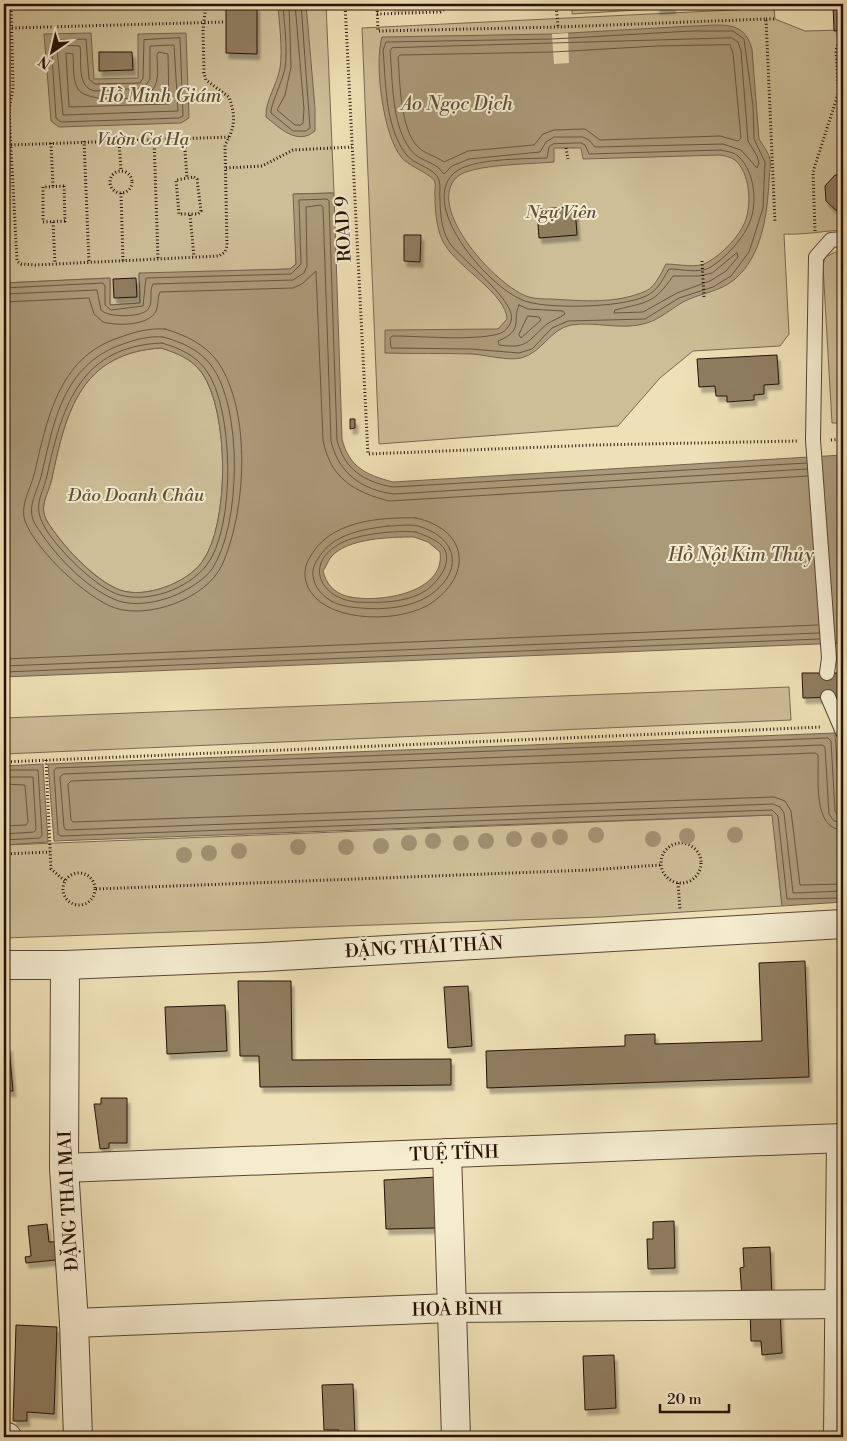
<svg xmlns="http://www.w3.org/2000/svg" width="847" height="1441" font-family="'Libre Bodoni',serif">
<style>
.green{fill:#cdbe98;stroke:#7a684e}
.water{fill:#ab9a7a;stroke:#76634a;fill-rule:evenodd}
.pier{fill:#efe1b7}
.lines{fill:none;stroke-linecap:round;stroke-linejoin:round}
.shore{stroke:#68563e;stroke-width:1}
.stream{stroke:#76634a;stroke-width:7}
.building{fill:#8f7d61;stroke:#261103;filter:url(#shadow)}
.service-casing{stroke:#584530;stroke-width:16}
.minor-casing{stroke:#584530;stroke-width:30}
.tertiary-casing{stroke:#584530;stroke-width:30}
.path{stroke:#261103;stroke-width:3;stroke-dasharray:1 2.5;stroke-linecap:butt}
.service{stroke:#f5ecd0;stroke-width:14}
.minor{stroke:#f5ecd0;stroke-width:28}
.tertiary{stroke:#f5ecd0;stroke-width:28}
.tree{fill:#a09071}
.labels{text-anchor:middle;stroke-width:4;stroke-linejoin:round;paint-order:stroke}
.park-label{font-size:18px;font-style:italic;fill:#604e37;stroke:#f5ecd0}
.street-label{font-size:18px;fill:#261103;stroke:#f5ecd0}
.water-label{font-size:19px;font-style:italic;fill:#624f39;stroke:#f5ecd0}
</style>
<defs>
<filter id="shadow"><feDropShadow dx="3" dy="5.5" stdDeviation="1" flood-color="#0004"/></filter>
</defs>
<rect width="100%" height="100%" fill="#efe1b7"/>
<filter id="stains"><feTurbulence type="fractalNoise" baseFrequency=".004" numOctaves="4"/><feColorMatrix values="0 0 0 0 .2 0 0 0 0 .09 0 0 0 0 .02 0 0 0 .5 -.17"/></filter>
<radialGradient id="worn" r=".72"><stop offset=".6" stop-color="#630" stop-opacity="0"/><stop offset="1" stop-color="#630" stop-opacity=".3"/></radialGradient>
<g class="green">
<polygon points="4,4 326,4 334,193 294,194 296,264 290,269 139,274 140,303 110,305 110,278 4,283"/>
<polygon points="572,4 653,4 653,9 572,14"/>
<path d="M774 8 775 19 805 31 843 30V230C823 231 804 235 784 234L789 334 780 346 693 351 660 378 618 426 379 444 362 28Z"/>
<polygon points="838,251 843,251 843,423 832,423 823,266 825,257"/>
<path d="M161 348C177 353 192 359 202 373 229 412 230 524 202 562 187 583 145 599 120 590 94 580 61 544 47 521 38 506 49 493 52 478 66 411 81 353 161 348Z"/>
<polygon points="789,687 791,720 4,754 4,718"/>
<polygon points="773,815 782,906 602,917 4,938 4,845"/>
</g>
<g class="water">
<path d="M278 4H306L315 108V131C297 146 280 128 266 117 265 101 277 85 280 68 283 48 279 24 278 4Z"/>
<path d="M692 26C719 26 744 18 752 49L759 139C763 146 768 151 770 159 771 166 769 174 769 182 767 215 762 256 735 279 720 292 700 293 683 302 671 309 660 319 647 323 622 331 596 321 571 325 550 329 542 353 521 358 507 361 487 355 472 354 443 353 414 354 385 353V330L498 329 507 319C506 294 459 268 445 245 437 233 435 212 435 197 434 193 436 186 435 182 432 174 410 167 402 158 383 136 374 63 382 37L552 34ZM554 148H581L583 159 720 155C725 156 731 157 735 160 750 173 752 204 745 222 739 237 722 254 708 262 698 269 678 264 666 264 661 273 656 286 646 291 616 304 583 301 552 299 545 299 536 299 529 297 498 288 424 208 457 177 470 164 535 164 554 162Z"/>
<polygon points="91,33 94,79 138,78 138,34 186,33 189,118 181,123 59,127 51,121 44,34"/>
<path d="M334 193 342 439C349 467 366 475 393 482L843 455V643L4 677V283L110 278V305L140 303 139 273 290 269 296 264 293 194ZM161 348C177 353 192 359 202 373 229 411 230 524 202 562 187 583 145 599 120 590 94 581 61 544 47 521 38 506 49 493 52 478 66 411 81 353 161 348ZM414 537 428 542 440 552C446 594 376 604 346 596 333 592 326 583 323 571 326 567 328 561 331 557 347 538 391 537 414 537Z"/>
<polygon points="835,733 840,811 843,811 843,902 782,906 772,815 54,841 48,764"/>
<polygon points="43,764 48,842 4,845 4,766"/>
</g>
<polygon class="pier" points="568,33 569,63 554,64 552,34"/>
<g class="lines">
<g class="shore">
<path d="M283 4C284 24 288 48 285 68 283 80 270 106 271 113L293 131H306L310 128 301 4"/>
<polyline points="289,4 291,67 285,95 277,110 295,125 301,125 303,123 304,109 295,4"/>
<path d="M692 31H733L744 39 753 106 754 139 765 162 763 208 749 252 731 276 713 287 679 298 645 319 568 321 552 328 532 349 519 353 471 349 391 348 390 338 392 336C420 336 473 341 498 334 504 333 510 326 511 321 518 303 464 261 452 246 442 235 440 214 440 199 439 193 441 186 439 180 435 167 414 166 405 153 385 125 386 83 383 50L386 42 552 39Z"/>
<polygon points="180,38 183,116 179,118 61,122 56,118 51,40 86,39 89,79 95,84 140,83 143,78 144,40"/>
<path d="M732 38 738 42 741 51 748 141 757 156 759 163 757 168 741 150 723 144 595 147 589 140 583 137H554L546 142 540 152 469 159 452 166 444 174C441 171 440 168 436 166 427 160 417 159 410 149 391 123 393 81 390 51L392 48Z"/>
<path d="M59 45 80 46C82 60 76 88 95 91L144 88 150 79V46L174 45 178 111 63 115 57 48Z"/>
<path d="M730 45 733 53 741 138 738 141 720 136 600 140 585 129 554 130 543 134 534 145 468 151 444 162C436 156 425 154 418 147 400 129 400 81 398 57L400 55 553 52 657 46Z"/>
<path d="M159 52 168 54 169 104 69 107 66 53 73 54C74 65 72 79 78 89 86 103 144 102 153 89 160 80 157 65 157 55Z"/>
<path d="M581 143 585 145 589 154 720 150C725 151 734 152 738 156 755 171 758 204 749 224 742 240 726 257 711 267 699 274 682 269 669 269 663 278 660 287 651 293 632 308 552 309 528 302 493 293 417 207 454 173 471 158 524 159 547 158L549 147 553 144Z"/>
<path d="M737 253 738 257 726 271 710 281 677 293 643 312 614 313 615 310C647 302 654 304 673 276H699L712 273Z"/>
<path d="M4 288 103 283 105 286V305L111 310 143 306 146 278 291 274 301 264 299 200 327 199 329 201 337 440C344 469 364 482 393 487L807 463"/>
<path d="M4 294 97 290 101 310C108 318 144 318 149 308 153 300 149 291 153 284L293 280 304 273 307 266 306 207 321 205 323 207 331 441C338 472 361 490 394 494L807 469"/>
<path d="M4 302 89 298 94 314 103 322C117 326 149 326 156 311 159 305 157 297 160 292L293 288 302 284 316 271 323 440C330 478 354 492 389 501L808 476"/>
<path d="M519 305 528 309 563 311 565 314C560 318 553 320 547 324 527 341 529 349 499 345L498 341C524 331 512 320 519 305Z"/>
<polygon points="528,316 539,317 541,320 521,338 519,335"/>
<path d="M165 329C185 335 205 344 218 362 252 413 246 512 222 565 206 599 149 619 115 608 86 598 35 549 25 521 20 505 30 490 34 475 47 420 58 358 118 338 134 332 148 328 165 329Z"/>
<path d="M163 337C182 342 199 350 211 365 243 407 241 526 212 569 206 578 192 587 182 592 165 601 136 608 116 600 84 587 53 553 35 524 26 508 37 492 41 477 54 422 62 365 123 344 137 339 149 336 163 337Z"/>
<path d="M162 343C179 348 195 355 206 370 234 407 236 529 206 566 187 589 149 603 120 595 97 589 59 550 47 531 30 504 43 498 48 471 63 403 82 346 162 343Z"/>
<path d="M416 518C466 529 474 572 433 602 404 623 331 624 310 591 304 581 303 569 309 559 328 521 378 517 416 518Z"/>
<path d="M388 526C397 526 409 524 418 526 460 538 464 574 427 597 409 608 382 610 361 608 344 607 329 604 318 589 313 582 311 571 315 564 329 535 358 530 388 526Z"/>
<path d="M416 532C425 536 440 540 445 550 452 565 436 584 425 591 406 603 378 603 357 602 320 599 303 563 341 543 358 534 396 530 416 532Z"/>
<polyline points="4,659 818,625"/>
<polyline points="4,666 819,633"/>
<polyline points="4,672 819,639"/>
<polyline points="4,770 38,770 42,835 40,838 4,840"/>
<polyline points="4,777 33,777 36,829 34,832 4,834"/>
<polyline points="4,784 25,785 28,822 26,825 4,826"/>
<polyline points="843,816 838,816 835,811 831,741 828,738 56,768 54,771 58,834 61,836 772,810 778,816 787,899 843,898"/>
<polyline points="843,822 834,821 829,814 825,747 822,745 63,774 60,777 64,827 66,830 773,804 780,807 784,813 793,893 843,891"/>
<path d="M843 830C812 830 819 777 818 755L815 753 71 781 68 784 71 820 73 822 774 797 785 801 791 811 800 885 843 884"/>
</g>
<polyline class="stream" points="513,4 521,4"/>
</g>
<g class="building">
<polygon points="389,4 440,4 389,6"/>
<polygon points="657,4 672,4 673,8 657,9"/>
<polygon points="833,4 843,4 843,30 834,31"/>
<polygon points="226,6 257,6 257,54 226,53"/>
<polygon points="99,52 132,52 133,70 99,71"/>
<polygon points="835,175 843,175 843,210 837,211 826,201 825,186"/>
<polygon points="575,207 577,235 539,238 537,209"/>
<polygon points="404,235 421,235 420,262 404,261"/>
<polygon points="136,278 137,297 114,298 113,279"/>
<polygon points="777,355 779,384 764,385 764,394 754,395 754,400 727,402 727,396 716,396 715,386 699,387 697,359"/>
<polygon points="350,419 355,419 355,428 350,429"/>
<polygon points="802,673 843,673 843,697 803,698"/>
<polygon points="805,961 809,1077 487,1088 486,1051 625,1046 625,1035 655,1034 655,1044 762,1041 759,963"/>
<polygon points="238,981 291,981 292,1060 451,1059 451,1085 260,1087 259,1056 240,1056"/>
<polygon points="468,986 472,1046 448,1048 444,987"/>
<polygon points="225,1005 227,1051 167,1054 165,1007"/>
<polygon points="4,1046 9,1046 13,1091 4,1091"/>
<polygon points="101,1098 127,1098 127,1143 109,1143 109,1148 100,1149 94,1104 101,1104"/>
<polygon points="436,1177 437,1228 386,1229 384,1180"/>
<polygon points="674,1221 675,1268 648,1269 647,1239 653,1239 653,1222"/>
<polygon points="47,1224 49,1242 74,1241 75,1258 26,1263 25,1257 31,1256 28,1226"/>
<polygon points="770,1247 772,1297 742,1298 740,1268 744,1267 743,1248"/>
<polygon points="780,1310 782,1353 762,1355 761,1341 751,1341 750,1311"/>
<polygon points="16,1325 57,1327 54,1414 27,1412 27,1421 13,1421"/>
<polygon points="614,1355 616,1408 585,1410 583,1356"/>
<polygon points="353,1384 355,1437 339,1437 339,1430 324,1430 322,1385"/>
</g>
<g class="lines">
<defs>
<g id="service">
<polyline points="827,673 829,658 813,440 816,257 831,240 843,239"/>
<polyline points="828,697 843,732"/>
</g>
<g id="minor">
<polyline points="4,965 65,965 264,957 843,924"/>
<polyline points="65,965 64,1168 74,1323 78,1437"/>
<polyline points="447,1153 456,1437"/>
<polyline points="64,1168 843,1138"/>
<polyline points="74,1323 451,1308 840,1304"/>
<polyline points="838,1437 841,1138"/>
</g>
<polyline id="tertiary" points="4,1437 7,1437"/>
</defs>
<use href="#service" class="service-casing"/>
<use href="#minor" class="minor-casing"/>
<use href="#tertiary" class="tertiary-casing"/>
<g class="path">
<path d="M11 4 13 89 9 110 17 261 21 264 35 265 219 256 225 252 227 246 225 145C235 128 236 117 229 97L206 80 204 73 203 30 206 4"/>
<polyline points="345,4 368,454 595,445 797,441"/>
<polyline points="377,4 378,31 558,27 766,19 775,223"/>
<polyline points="556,4 558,27"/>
<polyline points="843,4 843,14"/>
<polyline points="377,14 440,12 453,4"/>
<polyline points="766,19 775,19"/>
<polyline points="12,28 224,22"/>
<polyline points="184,137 187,178"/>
<polyline points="154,138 158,259"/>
<polyline points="119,140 121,170"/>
<polyline points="84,141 89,263"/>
<polyline points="51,143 53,187"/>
<polyline points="11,145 229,137"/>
<polyline points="566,148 568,159"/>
<polyline points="226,168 262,166 293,150 352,147"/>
<circle cx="121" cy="182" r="11"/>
<polyline points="843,175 836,50 843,32"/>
<polygon points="194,177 197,179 201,211 198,214 179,214 176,180"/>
<polygon points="64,186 65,221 43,222 43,187"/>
<polyline points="121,193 123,261"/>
<polyline points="190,215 194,257"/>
<polyline points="53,222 55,264"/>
<polyline points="815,231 813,172 838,94"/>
<polyline points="702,261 704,297"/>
<polyline points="831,440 843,439"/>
<polyline points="841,748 843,790"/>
<polyline points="46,760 51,869 65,881"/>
<polyline points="4,762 822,727"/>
<circle cx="681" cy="863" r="20"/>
<polyline points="4,854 50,852"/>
<circle cx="79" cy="889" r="16"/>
<polyline points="678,883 680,909"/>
<polyline points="96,889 589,870 661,865"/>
</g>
<use href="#service" class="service"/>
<use href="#minor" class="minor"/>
<use href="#tertiary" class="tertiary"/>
</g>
<g class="tree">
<circle cx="596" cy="835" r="8"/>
<circle cx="735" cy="835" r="8"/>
<circle cx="687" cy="836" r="8"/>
<circle cx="560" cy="837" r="8"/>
<circle cx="514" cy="839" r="8"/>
<circle cx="653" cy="839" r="8"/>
<circle cx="539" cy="840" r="8"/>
<circle cx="433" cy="841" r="8"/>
<circle cx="486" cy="841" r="8"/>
<circle cx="409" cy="843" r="8"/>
<circle cx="461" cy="843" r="8"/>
<circle cx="381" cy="846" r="8"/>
<circle cx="298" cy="847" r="8"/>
<circle cx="346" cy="847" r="8"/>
<circle cx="239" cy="851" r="8"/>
<circle cx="209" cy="853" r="8"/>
<circle cx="184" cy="855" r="8"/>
</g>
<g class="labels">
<g class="park-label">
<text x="143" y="145">Vườn Cơ Hạ</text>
<text x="561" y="218">Ngự Viên</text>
<text x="136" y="501">Đảo Doanh Châu</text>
</g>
<g class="street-label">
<text transform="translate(343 229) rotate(-93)" y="6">ROAD 9</text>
<text transform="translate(424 947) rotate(-3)" y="6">ĐẶNG THÁI THÂN</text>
<text transform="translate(454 1153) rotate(-2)" y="6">TUỆ TĨNH</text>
<text transform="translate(68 1201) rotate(-93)" y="6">ĐẶNG THAI MAI</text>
<text transform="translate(457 1309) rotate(-1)" y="6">HOÀ BÌNH</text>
</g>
<g class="water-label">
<text x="160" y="102">Hồ Minh Giám</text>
<text x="457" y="110">Ao Ngọc Dịch</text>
<text x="741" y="561">Hồ Nội Kim Thủy</text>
</g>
</g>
<rect width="847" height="1441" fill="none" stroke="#efe1b7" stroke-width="20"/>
<rect x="5" y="5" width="837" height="1431" fill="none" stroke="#261103" stroke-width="2.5"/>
<rect x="10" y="10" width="827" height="1421" fill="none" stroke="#261103"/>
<g transform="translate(52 52) rotate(214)" stroke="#f5ecd0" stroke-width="4" paint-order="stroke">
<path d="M0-4L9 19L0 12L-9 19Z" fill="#261103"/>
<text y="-8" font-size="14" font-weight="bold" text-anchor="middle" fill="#261103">N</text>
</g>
<path d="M660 1404v8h69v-8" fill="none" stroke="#261103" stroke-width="2.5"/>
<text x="667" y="1404" font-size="15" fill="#261103" stroke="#f5ecd0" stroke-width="4" paint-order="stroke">20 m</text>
<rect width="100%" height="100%" filter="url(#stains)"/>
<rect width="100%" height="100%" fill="url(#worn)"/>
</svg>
